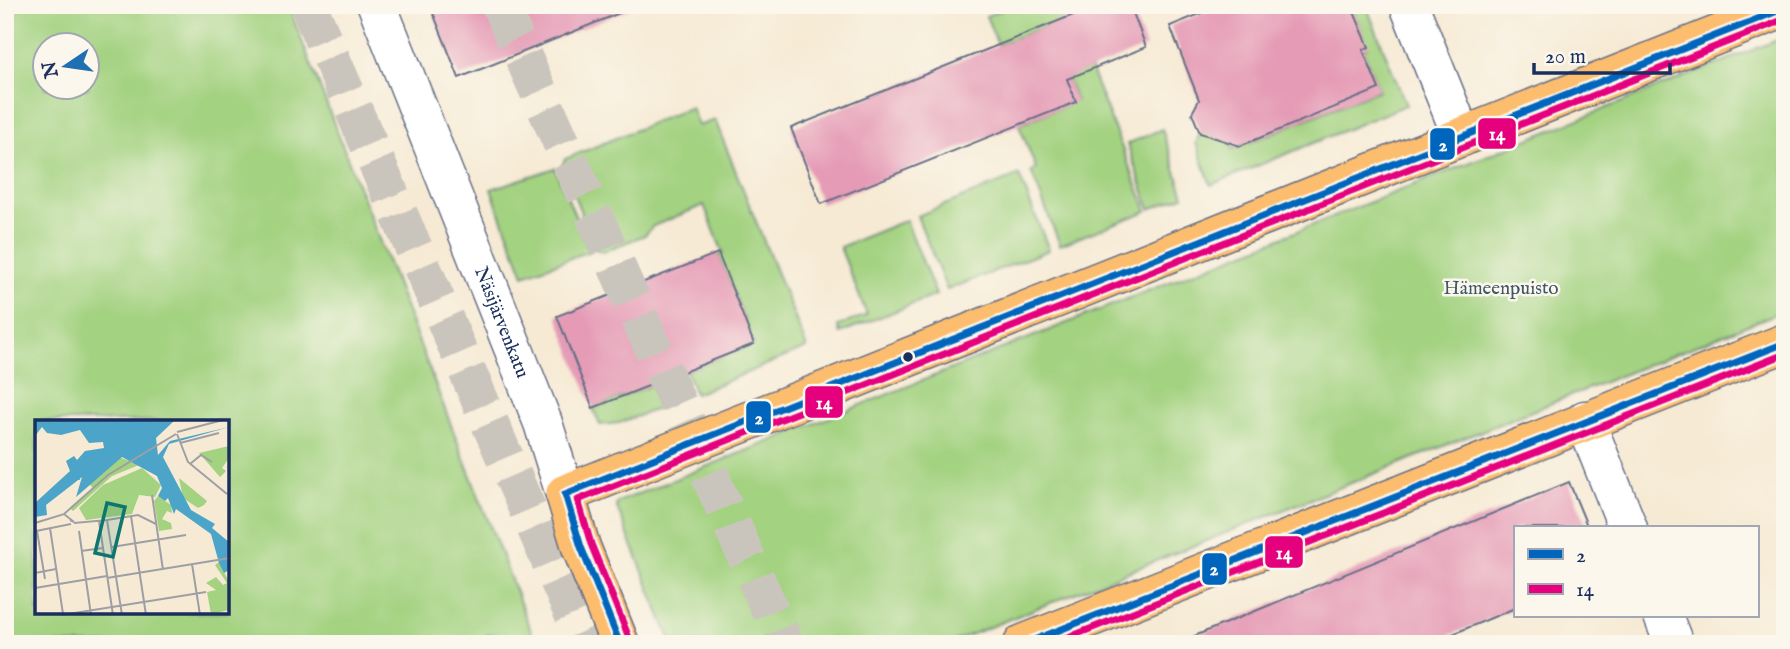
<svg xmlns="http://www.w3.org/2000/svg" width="1790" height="649" font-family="'IM FELL English',serif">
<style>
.green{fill:#a3d280;stroke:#5f806f;stroke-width:2;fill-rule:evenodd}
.water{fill:#4ca5c9;stroke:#346a94;stroke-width:2}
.building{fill:#e59bb6}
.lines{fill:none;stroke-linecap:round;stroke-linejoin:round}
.highway-tunnel{stroke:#cac5bc;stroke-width:38;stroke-dasharray:38 19;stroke-linecap:butt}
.minor-casing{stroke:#687087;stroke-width:41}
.major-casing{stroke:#687087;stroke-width:41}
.minor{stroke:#fff;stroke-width:38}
.major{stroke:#fcbd6e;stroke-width:38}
.bus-1-casing{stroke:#fbf7ec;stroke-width:12}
.bus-2-casing{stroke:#fbf7ec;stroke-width:12}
.bus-1{stroke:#0065bd;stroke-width:7}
.bus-2{stroke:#e5007d;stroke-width:7}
.bus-dot{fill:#1b2f5e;stroke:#fbf7ec;stroke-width:2.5}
.labels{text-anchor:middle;stroke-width:5;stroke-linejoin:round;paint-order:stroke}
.park-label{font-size:19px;fill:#3d5866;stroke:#fbf7ec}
.street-label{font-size:19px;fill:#1b2f5e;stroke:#fbf7ec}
.inset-river{fill:none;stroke:#4ca5c9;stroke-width:3.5}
.inset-road{fill:none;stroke:#9e9fa5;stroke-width:2}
.view{fill:#0f766e;fill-opacity:0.15;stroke:#0f766e;stroke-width:3.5}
.inset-edge{fill:none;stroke:#1b2f5e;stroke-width:3.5}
.line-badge{stroke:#fbf7ec;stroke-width:2.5}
.badge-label{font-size:19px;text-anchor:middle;font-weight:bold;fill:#fff}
</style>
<rect width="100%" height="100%" fill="#fbf7ec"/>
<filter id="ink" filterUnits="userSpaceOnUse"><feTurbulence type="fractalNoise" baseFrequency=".0143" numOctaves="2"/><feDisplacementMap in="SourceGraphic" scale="14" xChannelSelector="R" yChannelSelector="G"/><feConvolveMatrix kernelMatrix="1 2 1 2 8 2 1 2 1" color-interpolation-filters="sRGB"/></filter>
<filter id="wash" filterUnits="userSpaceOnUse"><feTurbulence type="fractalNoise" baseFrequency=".00686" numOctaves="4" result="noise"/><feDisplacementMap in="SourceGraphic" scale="28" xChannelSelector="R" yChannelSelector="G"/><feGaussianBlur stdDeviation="1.57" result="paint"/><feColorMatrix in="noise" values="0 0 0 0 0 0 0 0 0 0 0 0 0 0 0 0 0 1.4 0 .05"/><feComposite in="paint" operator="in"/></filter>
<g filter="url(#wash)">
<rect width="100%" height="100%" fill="#f6ead4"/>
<g class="green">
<path d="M5 5H288L536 644H5ZM46 46H88V88H46ZM37 421H228V612H37Z"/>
<polygon points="1013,5 1065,5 1147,211 1060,245 1031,171 1036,168 1019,125 1076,101 1046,26 998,45 986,16"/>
<polygon points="1351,5 1366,5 1406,105 1211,185 1196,143 1200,133 1225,133 1233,149 1379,90 1363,50 1368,47"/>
<polygon points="1785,37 1785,310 947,644 672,644 616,505 620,501"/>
<polygon points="691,107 698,126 715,120 807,348 695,394 686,371 754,344 719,256 723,253 704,205 653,226 645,235 602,252 596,249 562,166 565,159"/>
<polygon points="1162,129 1184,196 1150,209 1127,144"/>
<polygon points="555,168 590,251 524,275 491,189"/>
<polygon points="1019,175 1049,250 947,290 917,216"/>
<polygon points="906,220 936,295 840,333 838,326 867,315 840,247"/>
<polygon points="662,381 671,404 619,423 600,425 593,408"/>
</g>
<polygon class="water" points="489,634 520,638 522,644 476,644"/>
<g id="blocks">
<g class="building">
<polygon points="430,5 631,5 632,8 459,78"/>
<polygon points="1098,5 1130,5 1146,47 1067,79 1076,102 821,204 791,128"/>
<polygon points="1222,5 1351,5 1369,47 1363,50 1379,89 1240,146 1200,133 1192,113 1199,100 1170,26"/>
<polygon points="718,253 754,344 593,408 557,316"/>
<polygon points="1569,482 1588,528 1515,528 1515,608 1429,644 1175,644"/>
</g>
</g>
</g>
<g filter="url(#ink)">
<use href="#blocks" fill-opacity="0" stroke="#687087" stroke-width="2"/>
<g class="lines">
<g class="highway-tunnel">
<polyline points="308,5 586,644"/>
<polyline points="500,5 785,644"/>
</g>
<defs>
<g id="minor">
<path id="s1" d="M377 5 543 423 565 494"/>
<polyline points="1409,5 1462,137"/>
<polyline points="1585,420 1628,528"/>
<polyline points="1663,616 1674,644"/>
</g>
<g id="major">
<polyline points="620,644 581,547 565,494 1785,8"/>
<polyline points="1023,644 1785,343"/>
</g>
</defs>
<use href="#minor" class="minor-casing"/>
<use href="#major" class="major-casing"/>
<use href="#minor" class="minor"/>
<use href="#major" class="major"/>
<defs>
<g id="bus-1">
<polyline points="620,644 581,547 565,494 1785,8"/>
<polyline points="1024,644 1785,343"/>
</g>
<g id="bus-2">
<polyline points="630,640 591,544 578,500 1785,19"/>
<polyline points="1052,644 1785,354"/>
</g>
</defs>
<use href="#bus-1" class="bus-1-casing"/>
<use href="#bus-2" class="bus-2-casing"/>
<use href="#bus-1" class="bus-1"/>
<use href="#bus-2" class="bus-2"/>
</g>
</g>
<circle class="bus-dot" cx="908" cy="357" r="6"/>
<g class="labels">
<g class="park-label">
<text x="1501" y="294">Hämeenpuisto</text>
</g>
<g class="street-label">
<text dy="7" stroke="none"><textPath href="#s1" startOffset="341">Näsijärvenkatu</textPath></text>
</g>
</g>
<g transform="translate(35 420)">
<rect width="194" height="194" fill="#f6ead4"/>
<path d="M194 26V38L187 48 191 51 185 57 164 33ZM84 37 104 45 77 56 38 91 35 88 58 68 54 64ZM107 48 126 65 120 77 104 75 97 94 51 100 44 88 68 65ZM144 58 172 81 169 85 163 88 148 78ZM123 76 136 85 137 93 132 91 127 99 136 103 137 109 124 111 119 81ZM184 142 194 162V190L176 194 172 172 181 170 171 163 181 157 188 165 192 163 180 145Z" fill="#a3d280"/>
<path d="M0 0H140L121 18 123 35 135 21 194 7 134 24 128 37 156 90 180 104 177 108 194 122V150L189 153 184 143 176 114 141 89 139 94 133 78 130 81 123 76 127 68 122 56 87 37 41 77 47 57 11 85 12 95 0 97V83L35 51 31 41 39 36 42 40 50 31 69 28 68 22 54 23 45 10 26 15 12 13 7 7 0 16Z" fill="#4ca5c9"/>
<path class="inset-river" d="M43 60V52L83 25 89 0"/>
<path class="inset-road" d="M142 12 188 0M142 14 153 42 192 74M145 23 184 13M155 44 166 35 177 42M117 75 128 150M29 94 73 55 141 14M96 96 111 195M72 100 103 95 121 104M64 101 78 195M0 103 29 94 39 102 35 100M39 103 72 100 87 195M15 108 28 194M1 111 36 104M2 111 10 159M44 111 56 195M77 127 151 115M46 131 68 128M157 144 165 195M0 153 21 149M72 158 195 138M0 168 72 156M27 195 171 172"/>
<path class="view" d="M72 83 90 87 78 137 60 133Z"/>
<rect width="194" height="194" class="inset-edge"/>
</g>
<g class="line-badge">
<rect x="1477" y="117" width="40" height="33" rx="7" fill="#e5007d"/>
<rect x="1429" y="127" width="27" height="34" rx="7" fill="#0065bd"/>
<rect x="804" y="385" width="40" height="34" rx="7" fill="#e5007d"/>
<rect x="745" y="400" width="27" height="34" rx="7" fill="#0065bd"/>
<rect x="1264" y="535" width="40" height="34" rx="7" fill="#e5007d"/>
<rect x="1201" y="552" width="27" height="34" rx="7" fill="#0065bd"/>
</g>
<g class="badge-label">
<text x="1497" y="140">14</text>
<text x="1443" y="151">2</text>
<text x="824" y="409">14</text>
<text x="759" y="424">2</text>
<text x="1284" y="559">14</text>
<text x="1214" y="575">2</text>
</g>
<rect width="1790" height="649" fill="none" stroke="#fbf7ec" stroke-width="28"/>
<rect x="1514" y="526" width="245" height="91" fill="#fbf7ec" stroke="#a1a7b3" stroke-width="2"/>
<rect x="1528" y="549" width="35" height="10" fill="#0065bd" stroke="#a1a7b3" stroke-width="2"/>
<text x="1576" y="562" font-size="21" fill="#1b2f5e">2</text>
<rect x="1528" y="584" width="35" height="10" fill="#e5007d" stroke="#a1a7b3" stroke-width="2"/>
<text x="1576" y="596" font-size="21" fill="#1b2f5e">14</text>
<g transform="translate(66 66) rotate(257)"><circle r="33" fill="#fbf7ec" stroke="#a1a7b3" stroke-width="2"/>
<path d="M0-5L12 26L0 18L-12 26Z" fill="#1f6fb2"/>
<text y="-10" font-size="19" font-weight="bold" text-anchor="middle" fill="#1b2f5e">N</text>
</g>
<path d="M1534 63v10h136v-10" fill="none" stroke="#1b2f5e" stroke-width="3.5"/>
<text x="1545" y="63" font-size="21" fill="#1b2f5e" stroke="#fbf7ec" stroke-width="5" paint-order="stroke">20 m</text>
</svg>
